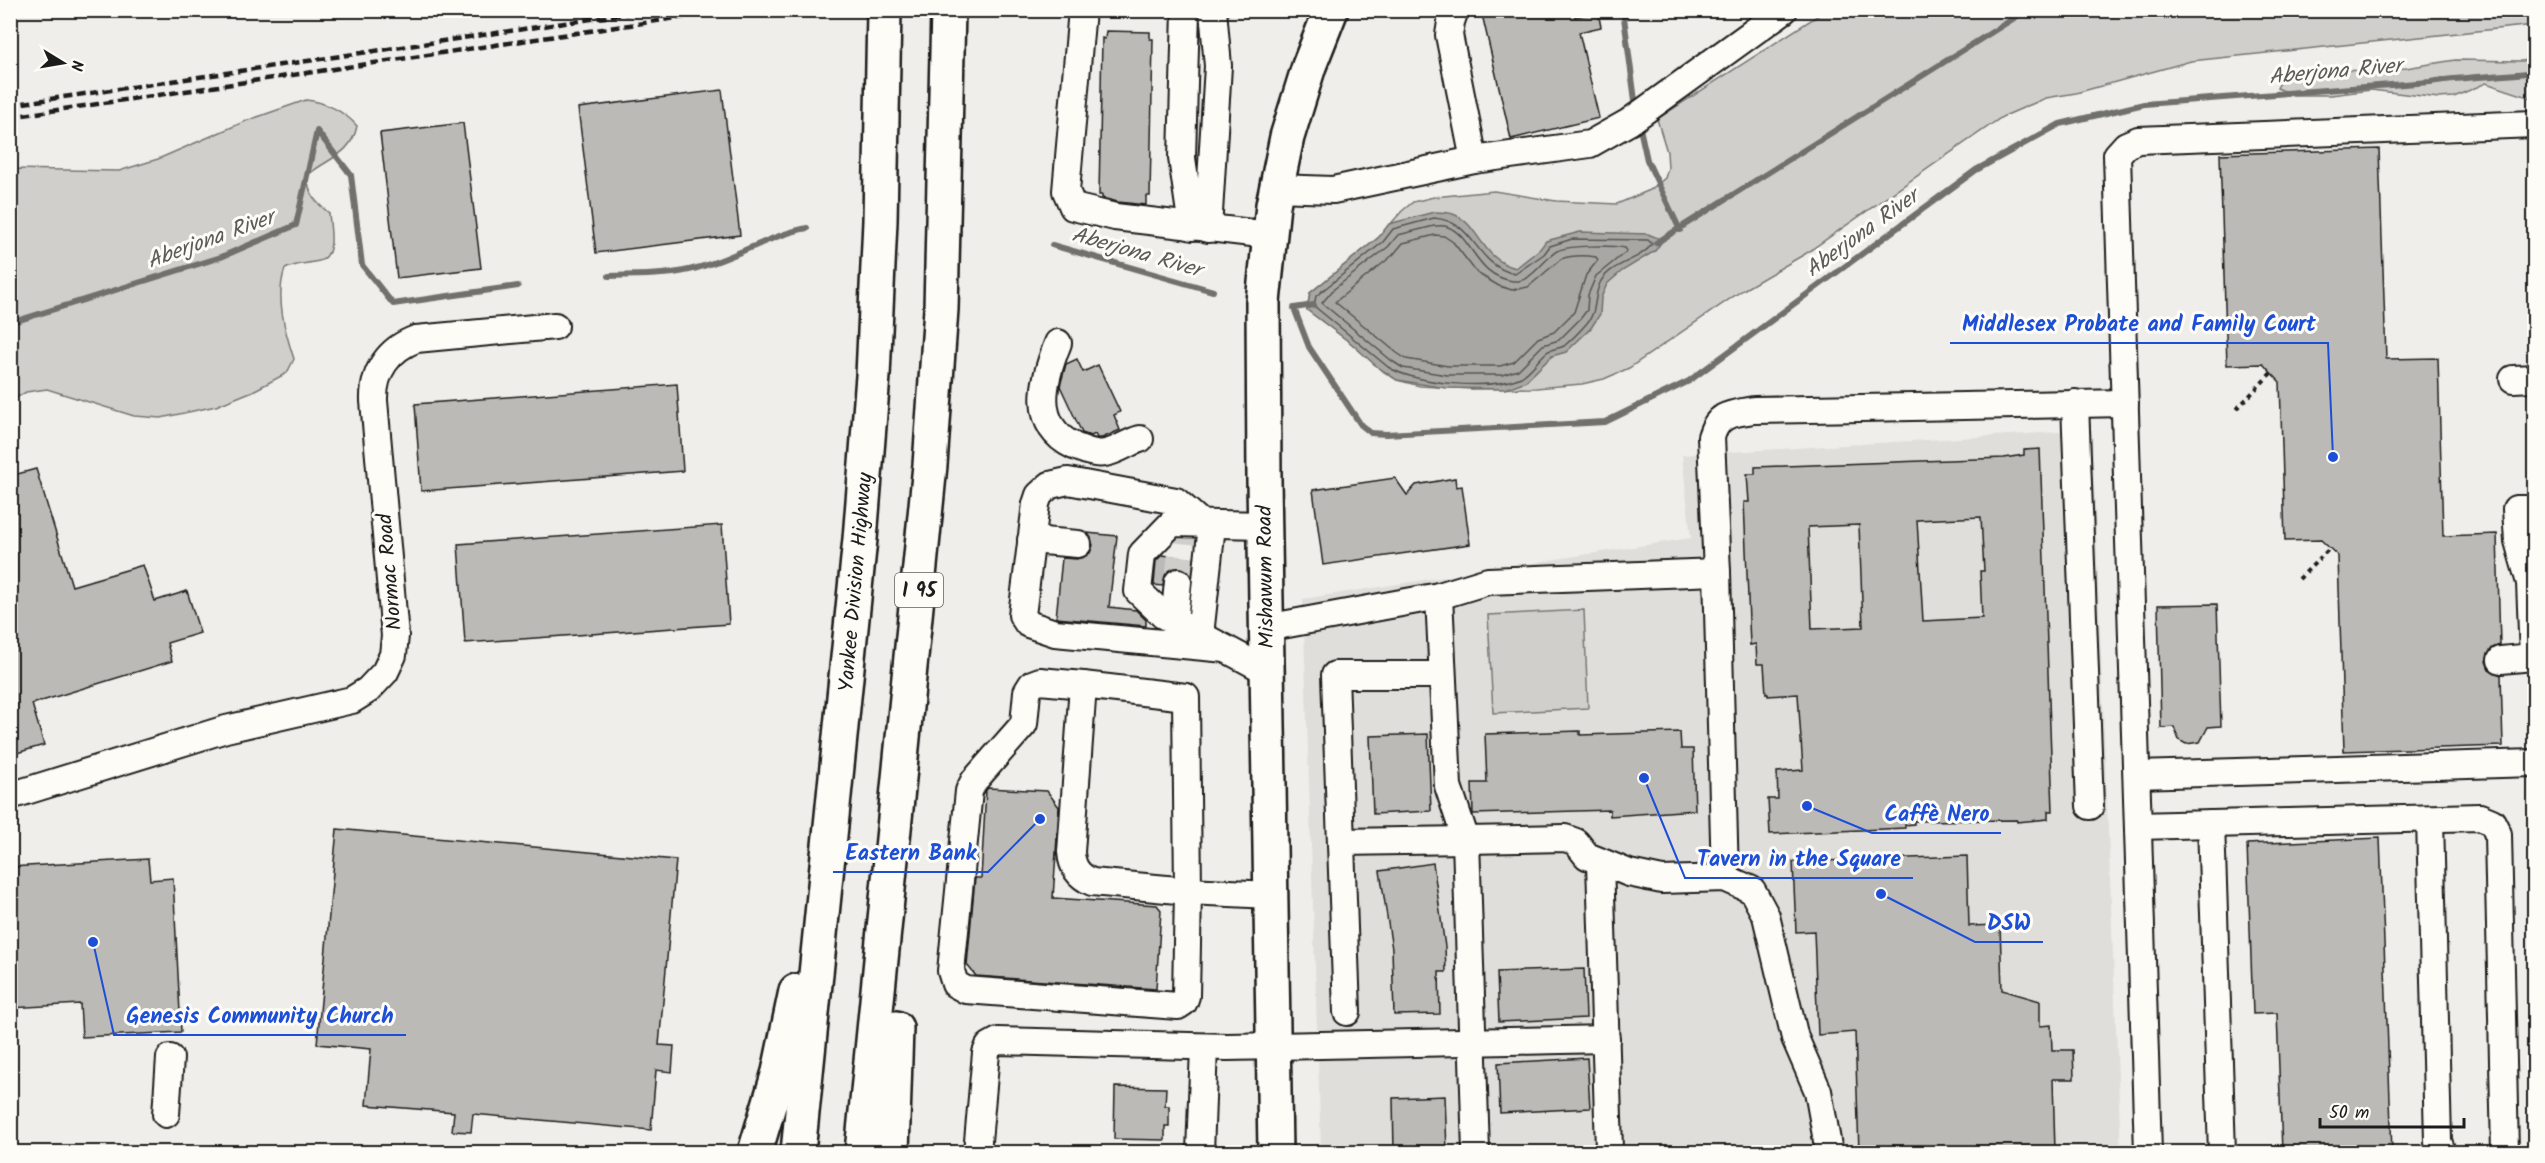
<svg xmlns="http://www.w3.org/2000/svg" width="2545" height="1163" font-family="Kalam,sans-serif">
<style>
.built{fill:#e0deda}
.green{fill:#d0cfcc;stroke:#767674;stroke-width:1.5}
.water{fill:#a8a7a3;stroke:#706f6d;stroke-width:1.5}
.lines{fill:none;stroke-linecap:round;stroke-linejoin:round}
.shore{stroke:#545452;stroke-width:1.5}
.stream{stroke:#706f6d;stroke-width:6}
.building{fill:#bbbab6;stroke:#1c1c1c;stroke-width:1.5;fill-rule:evenodd}
.minor-tunnel{stroke:#d0cecb;stroke-width:26;stroke-dasharray:26 13;stroke-linecap:butt}
.minor-casing{stroke:#1c1c1c;stroke-width:30}
.major-casing{stroke:#1c1c1c;stroke-width:38}
.highway-casing{stroke:#1c1c1c;stroke-width:38}
.path{stroke:#1c1c1c;stroke-width:4;stroke-dasharray:4.5 4.5;stroke-linecap:butt}
.minor{stroke:#fdfcf7;stroke-width:26}
.major{stroke:#fdfcf7;stroke-width:33}
.highway{stroke:#fdfcf7;stroke-width:33}
.rail{stroke:#1c1c1c;stroke-width:4.5;stroke-dasharray:9 4.5;stroke-linecap:butt}
.labels{text-anchor:middle;stroke-width:6;stroke-linejoin:round;paint-order:stroke}
.shield{fill:#fdfcf7;stroke:#605f5e;stroke-width:1.5}
.shield-label{font-size:20px;font-weight:bold;fill:#1c1c1c}
.street-label{font-size:21px;fill:#1c1c1c;stroke:#fdfcf7}
.water-label{font-size:22px;font-style:italic;fill:#5b5b59;stroke:#fdfcf7}
.leader{fill:none;stroke:#1d4ed8;stroke-width:2}
.callout-dot{fill:#1d4ed8;stroke:#fdfcf7;stroke-width:2}
.callout-label{font-size:22px;text-anchor:middle;font-weight:bold;fill:#1d4ed8;stroke:#fdfcf7;stroke-width:6;stroke-linejoin:round;paint-order:stroke}
</style>
<rect width="100%" height="100%" fill="#f0eeea"/>
<filter id="ink" filterUnits="userSpaceOnUse"><feTurbulence type="fractalNoise" baseFrequency=".0167" numOctaves="2"/><feDisplacementMap in="SourceGraphic" scale="12" xChannelSelector="R" yChannelSelector="G"/><feConvolveMatrix kernelMatrix="1 2 1 2 8 2 1 2 1" color-interpolation-filters="sRGB"/></filter>
<g filter="url(#ink)">
<polygon class="built" points="2092,430 2121,1152 1321,1152 1303,599 1691,538 1682,455"/>
<g class="green">
<polygon points="1825,11 2534,11 2534,25 2191,61 2076,93 2046,98 2002,117 1805,254 1743,290 1629,368 1604,379 1582,384 1536,388 1472,389 1420,386 1397,380 1384,372 1352,344 1307,310 1310,293 1379,237 1402,211 1413,202 1434,197 1494,191 1556,201 1617,204 1650,190 1665,178 1668,168 1667,152 1657,119"/>
<polygon points="2534,59 2534,99 2486,83 2454,97 2439,98 2371,90 2331,95 2294,95 2277,88 2282,78 2326,69 2363,71 2406,68 2455,60 2522,61"/>
<path d="M306 100C325 102 344 111 357 126 351 156 327 158 308 175 307 193 315 202 329 213 330 228 337 256 319 261 307 264 296 263 285 269 275 297 285 332 294 359L287 373 253 391 216 406 161 418 134 416 47 389 26 392 11 401V169L119 171 158 159 246 121Z"/>
<polygon points="1584,610 1588,708 1493,713 1488,615"/>
</g>
<path class="water" d="M1434 212C1439 212 1448 212 1453 214 1480 224 1480 259 1516 268L1540 249 1546 241 1580 232 1648 234 1663 240 1655 251 1622 271 1607 284 1601 298 1600 314 1591 328 1566 352 1552 356 1526 381 1505 389 1446 388 1397 380 1375 365 1352 344 1307 310 1310 293 1379 237 1389 224Z"/>
<g class="lines">
<g class="shore">
<path d="M1434 218C1478 222 1472 264 1515 274L1544 254 1550 246 1572 239 1648 240 1652 244C1640 261 1613 262 1601 281 1593 295 1598 311 1587 323 1581 330 1570 341 1564 346 1559 349 1552 348 1547 352 1538 359 1532 371 1521 377 1491 391 1415 384 1388 367L1314 306 1316 296 1383 242 1393 229Z"/>
<path d="M1434 226C1438 226 1444 225 1448 227 1473 237 1475 276 1513 281 1532 283 1544 258 1557 251 1569 245 1612 245 1625 248L1627 251 1596 276 1588 295 1587 310 1581 318 1559 340 1543 345 1518 370 1502 375H1447L1403 368 1392 361 1322 303 1334 289 1388 247 1398 235Z"/>
<path d="M1435 235 1444 236 1453 242 1477 273 1499 286 1512 290 1528 287 1561 259C1573 255 1583 255 1596 257L1598 260 1586 275 1574 312 1554 332 1538 338 1514 362 1500 366H1448L1406 359 1397 353 1335 302 1393 255 1403 243Z"/>
</g>
<g class="stream">
<polyline points="1623,10 1636,108"/>
<polyline points="1639,124 1647,160 1680,230"/>
<polyline points="1656,243 2027,10"/>
<polyline points="1052,245 1213,291"/>
<path d="M609 276C639 275 669 276 697 268 735 258 768 236 807 228"/>
<path d="M1314 305 1294 308 1309 347 1361 425 1371 433 1386 434 1605 422 1689 381 1976 170 2060 124 2144 104 2430 82C2465 76 2500 77 2534 72"/>
<polyline points="10,323 221,257 296,225 317,131 351,175 362,265 393,304 518,286"/>
</g>
</g>
<g class="building">
<polygon points="1481,10 1574,10 1575,17 1598,12 1601,27 1579,32 1599,118 1511,139"/>
<polygon points="1106,31 1150,32 1150,39 1153,39 1150,196 1146,196 1146,205 1118,202 1102,198 1102,195 1099,195 1102,38 1105,39"/>
<polygon points="722,90 740,235 596,253 578,108"/>
<polygon points="463,123 481,268 397,278 380,133"/>
<polygon points="2379,149 2386,359 2438,358 2443,536 2497,534 2500,645 2492,648 2486,661 2489,669 2501,675 2503,746 2344,751 2338,556 2321,540 2285,541 2280,382 2263,364 2227,365 2220,154"/>
<polygon points="1077,359 1083,372 1098,365 1120,412 1114,415 1120,430 1102,438 1097,438 1095,434 1091,436 1082,433 1060,386 1066,364"/>
<polygon points="677,384 683,471 421,491 415,404"/>
<path d="M2040 449 2053 811H2048V819L2017 822V820L1914 821V824L1905 825V828L1770 834 1768 799H1778L1777 772 1803 770 1798 694 1768 696V694H1766L1764 664H1757L1756 644 1750 645 1744 502H1749L1747 474H1755V467L2004 458 2024 455V450ZM1981 517 1984 571H1980L1982 618 1923 621 1917 520ZM1859 525 1863 627 1812 629 1808 527Z"/>
<polygon points="36,469 72,586 143,565 155,601 187,591 200,633 167,643 172,661 32,704 44,745 10,755 10,476"/>
<polygon points="1395,478 1407,495 1416,485 1455,478 1456,487 1462,486 1470,544 1323,565 1313,490"/>
<polygon points="722,525 729,624 465,643 458,544"/>
<polygon points="1087,533 1117,536 1109,607 1136,610 1146,620 1146,626 1056,618 1062,558 1077,559 1090,553 1093,545"/>
<polygon points="1162,555 1193,559 1191,575 1186,570 1172,568 1166,574 1163,586 1154,585 1156,561"/>
<polygon points="2217,604 2221,726 2208,727 2200,742 2186,744 2179,740 2174,727 2161,728 2158,605"/>
<polygon points="1580,731 1580,735 1680,732 1681,749 1693,749 1695,810 1610,816 1610,810 1473,814 1472,783 1487,783 1485,734"/>
<polygon points="1428,734 1431,811 1373,814 1370,736"/>
<polygon points="988,788 1047,791 1059,807 1053,898 1157,905 1161,910 1156,989 976,976 967,965 975,878 981,878 986,790"/>
<polygon points="337,829 676,860 659,1045 674,1046 672,1072 656,1070 651,1130 473,1114 471,1132 452,1131 454,1112 366,1105 371,1049 317,1044"/>
<polygon points="2380,838 2392,1152 2282,1152 2277,1013 2253,1014 2247,844"/>
<polygon points="1967,856 1969,926 2000,925 2002,990 2040,1001 2040,1026 2051,1025 2052,1050 2073,1050 2074,1079 2053,1079 2055,1152 1859,1152 1855,1032 1818,1035 1814,931 1796,932 1793,862"/>
<polygon points="148,859 150,880 173,878 181,1032 82,1037 80,1004 10,1008 10,867"/>
<polygon points="1433,863 1445,947 1446,972 1439,972 1440,1014 1394,1015 1392,949 1380,871"/>
<polygon points="1584,969 1586,1018 1499,1022 1497,972"/>
<polygon points="1587,1058 1590,1108 1500,1113 1498,1063"/>
<polygon points="1115,1087 1166,1088 1165,1106 1169,1106 1169,1126 1165,1126 1165,1140 1114,1139"/>
<polygon points="1445,1096 1447,1152 1394,1152 1393,1098"/>
</g>
<g class="lines">
<polyline class="minor-tunnel" points="1178,582 1184,523"/>
<defs>
<g id="minor">
<polyline points="1082,10 1066,191 1073,207 1115,217 1269,235"/>
<polyline points="1186,10 1182,158 1192,227"/>
<polyline points="1455,10 1451,22 1449,35 1474,160"/>
<polyline points="1276,188 1333,190 1474,160 1590,144 1629,122 1784,10"/>
<polyline points="1208,229 1218,66 1213,10"/>
<path d="M1058 343C1044 378 1030 425 1074 446 1084 450 1094 455 1105 453 1118 451 1128 442 1140 439"/>
<polyline points="2513,379 2534,378"/>
<polyline points="2075,403 2090,806"/>
<polyline points="1202,524 1176,501 1068,481 1050,485 1039,495 1036,504 1022,615 1028,624 1055,633 1226,649"/>
<polyline points="1265,525 1172,523 1142,554 1138,591 1163,615 1267,671"/>
<polyline points="1031,540 1078,544"/>
<polyline points="1439,596 1488,581 1717,572"/>
<polyline points="1174,621 1178,582"/>
<polyline points="1266,628 1439,596 1448,786 1466,840 1565,838 1576,842 1587,856 1629,873 1662,880 1725,878 1752,890 1766,916 1795,1038 1818,1091 1829,1152"/>
<polyline points="1200,635 1212,525"/>
<polyline points="2501,660 2533,657 2530,583 2518,541 2516,509 2534,509"/>
<polyline points="1083,685 1040,681 1032,684 1027,692 1024,724 974,781 969,791 951,971 955,984 966,990 1178,1006 1184,1002 1186,996 1188,891 1271,895"/>
<path d="M1083 685 1186 697 1188 891 1092 882C1078 876 1072 867 1071 852Z"/>
<polyline points="2137,775 2534,763"/>
<path d="M10 796 226 729 352 700 368 690 385 672 393 655 395 636 374 401C373 371 389 349 416 339L555 326"/>
<polyline points="2430,819 2438,1141 2442,1152"/>
<polyline points="2211,824 2222,1152"/>
<polyline points="2138,826 2480,817 2492,822 2498,834 2505,1152"/>
<polyline points="1341,842 1466,840 1476,1152"/>
<polyline points="1600,863 1609,1149"/>
<path d="M1725 878 1717 572 1711 437C1718 413 1731 414 1754 410L2125 403"/>
<polyline points="1347,1012 1335,675 1441,675"/>
<polyline points="166,1114 170,1058"/>
<polyline points="977,1152 986,1053 989,1046 998,1041 1227,1047 1606,1039"/>
<polyline points="1200,1152 1204,1047"/>
<polyline points="2148,1152 2117,155 2126,145 2138,140 2534,124"/>
</g>
<polyline id="major" points="1275,1152 1264,480 1263,302 1273,205 1287,137 1309,66 1331,10"/>
<g id="highway">
<polyline points="755,1152 779,1072 796,991"/>
<polyline points="798,1152 860,539 873,376 880,221 884,10"/>
<polyline points="862,1152 930,465 941,309 948,10"/>
<polyline points="892,1152 896,1028"/>
</g>
</defs>
<use href="#minor" class="minor-casing"/>
<use href="#major" class="major-casing"/>
<use href="#highway" class="highway-casing"/>
<g class="path">
<polyline points="2237,409 2271,373"/>
<polyline points="2299,579 2330,548"/>
</g>
<use href="#minor" class="minor"/>
<use href="#major" class="major"/>
<use href="#highway" class="highway"/>
<g class="rail">
<polyline points="10,105 652,10"/>
<polyline points="10,117 731,10"/>
</g>
</g>
</g>
<g class="labels">
<rect class="shield" x="895" y="573" width="48" height="34" rx="4.5"/>
<g class="shield-label">
<text x="919" y="597">I 95</text>
</g>
<g class="street-label">
<text transform="translate(389 572) rotate(-95)" y="7">Normac Road</text>
<text transform="translate(1265 577) rotate(-91)" y="7">Mishawum Road</text>
<text transform="translate(855 582) rotate(-85)" y="7">Yankee Division Highway</text>
</g>
<g class="water-label">
<text transform="translate(2335 70) rotate(-5)" y="8">Aberjona River</text>
<text transform="translate(1861 232) rotate(-36)" y="8">Aberjona River</text>
<text transform="translate(210 238) rotate(-20)" y="8">Aberjona River</text>
<text transform="translate(1137 251) rotate(16)" y="8">Aberjona River</text>
</g>
</g>
<path class="leader" d="M2333 457L2328 343H1950M1807 806L1872 833H2001M1040 819L988 872H833M1644 778L1685 878H1913M1881 894L1975 942H2043M93 942L114 1035H406"/>
<g class="callout-dot">
<circle cx="2333" cy="457" r="6"/>
<circle cx="1807" cy="806" r="6"/>
<circle cx="1040" cy="819" r="6"/>
<circle cx="1644" cy="778" r="6"/>
<circle cx="1881" cy="894" r="6"/>
<circle cx="93" cy="942" r="6"/>
</g>
<g class="callout-label">
<text x="2139" y="331">Middlesex Probate and Family Court</text>
<text x="1937" y="821">Caffè Nero</text>
<text x="911" y="860">Eastern Bank</text>
<text x="1799" y="866">Tavern in the Square</text>
<text x="2009" y="930">DSW</text>
<text x="260" y="1023">Genesis Community Church</text>
</g>
<rect width="2545" height="1163" fill="none" stroke="#fdfcf7" stroke-width="36"/>
<rect x="18" y="18" width="2509" height="1127" fill="none" stroke="#1c1c1c" stroke-width="2" filter="url(#ink)"/>
<g transform="translate(63 63) rotate(101)" stroke="#fdfcf7" stroke-width="4.5" paint-order="stroke">
<path d="M0-4.5L10 22L0 15L-10 22Z" fill="#1c1c1c"/>
<text y="-9" font-size="16" font-weight="bold" text-anchor="middle" fill="#1c1c1c">N</text>
</g>
<path d="M2320 1118v9h144v-9" fill="none" stroke="#1c1c1c" stroke-width="3"/>
<text x="2329" y="1118" font-size="18" fill="#1c1c1c" stroke="#fdfcf7" stroke-width="4.5" paint-order="stroke">50 m</text>
</svg>
